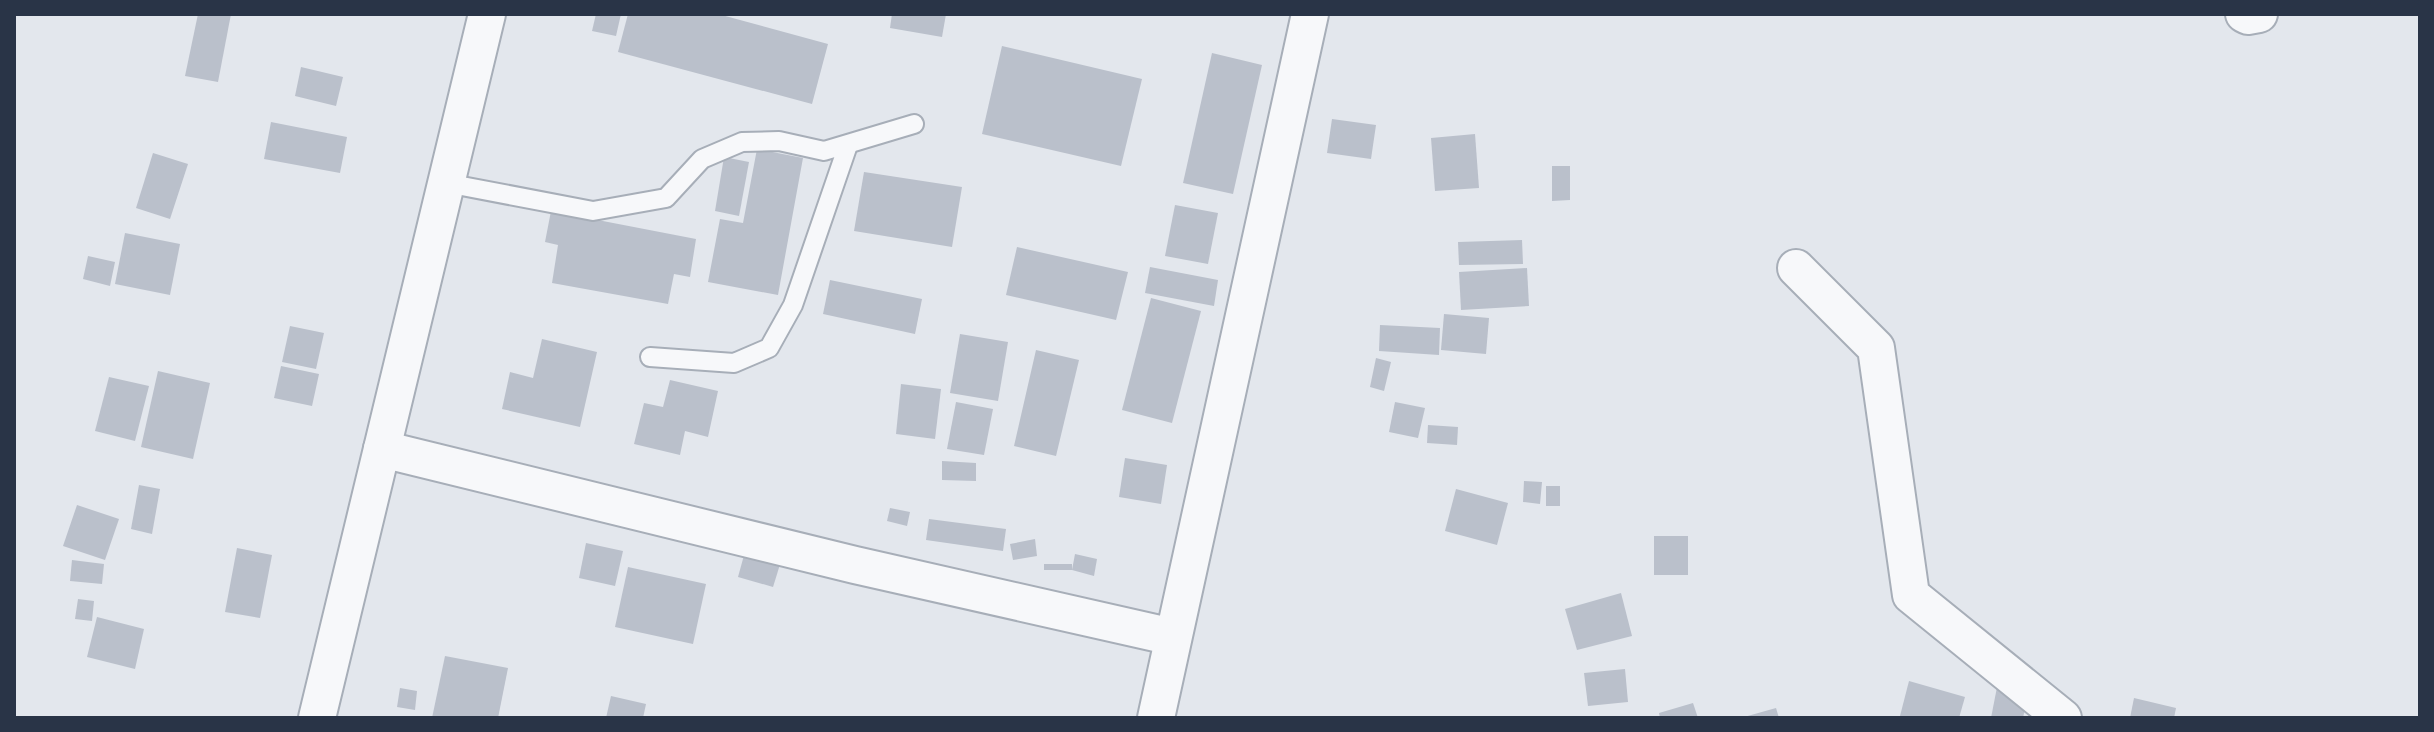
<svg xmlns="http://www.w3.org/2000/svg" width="2434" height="732" font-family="Commissioner,sans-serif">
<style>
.building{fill:#bac0cb}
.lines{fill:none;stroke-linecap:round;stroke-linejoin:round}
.lane-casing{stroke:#a7aeb8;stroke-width:22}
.street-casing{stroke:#a7aeb8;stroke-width:40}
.lane{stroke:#f7f8fa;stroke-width:18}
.street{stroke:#f7f8fa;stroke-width:36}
</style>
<rect width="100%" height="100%" fill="#e3e7ed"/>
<g class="building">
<polygon points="198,14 231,14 218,82 185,76"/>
<polygon points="596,14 621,14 616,36 592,31"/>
<polygon points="628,14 718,14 828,44 812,104 618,52"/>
<polygon points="892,14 946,14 942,37 890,28"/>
<polygon points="1002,46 1142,79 1121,166 982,134"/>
<polygon points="1212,53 1262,65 1233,194 1183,183"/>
<polygon points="301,67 343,77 336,106 295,96"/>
<polygon points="1332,119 1376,125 1371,159 1327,153"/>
<polygon points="271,122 347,137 340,173 264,159"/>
<polygon points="1475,134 1479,188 1435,191 1431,138"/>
<polygon points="757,149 803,158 778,295 708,282 720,219 743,223"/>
<polygon points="153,153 188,164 170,219 136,208"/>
<polygon points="724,157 749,162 739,216 715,211"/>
<polygon points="1552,166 1570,166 1570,200 1552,201"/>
<polygon points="864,172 962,187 952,247 854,231"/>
<polygon points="1175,205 1218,213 1208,264 1165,256"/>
<polygon points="551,211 696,239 690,277 674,274 668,304 552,283 558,245 545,242"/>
<polygon points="125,233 180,244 170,295 115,284"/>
<polygon points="1522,240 1523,264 1459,265 1458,242"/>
<polygon points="1017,247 1128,272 1116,320 1006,295"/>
<polygon points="88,256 115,262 110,286 83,279"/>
<polygon points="1150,267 1218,280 1214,306 1145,293"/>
<polygon points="1527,268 1529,306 1461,310 1459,272"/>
<polygon points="830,280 922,299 915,334 823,314"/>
<polygon points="1151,298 1201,311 1172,423 1122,410"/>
<polygon points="1444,314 1489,318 1486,354 1441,350"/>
<polygon points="1380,325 1440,328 1439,355 1379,351"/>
<polygon points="290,326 324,333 316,369 282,362"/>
<polygon points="960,334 1008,342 998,401 950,393"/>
<polygon points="542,339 597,352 580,427 502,409 510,372 533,378"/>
<polygon points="1036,350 1079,360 1056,456 1014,446"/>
<polygon points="1376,358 1391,362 1384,391 1370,387"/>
<polygon points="281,366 319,374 312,406 274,398"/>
<polygon points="158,371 210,383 193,459 141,447"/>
<polygon points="109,377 149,386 135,441 95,431"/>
<polygon points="670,380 718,391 708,437 685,431 680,455 634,444 644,403 663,407"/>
<polygon points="901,384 941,389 935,439 896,434"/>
<polygon points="956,402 993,409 984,455 947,449"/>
<polygon points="1395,402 1425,408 1418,438 1389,432"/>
<polygon points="1428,425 1458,427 1457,445 1427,443"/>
<polygon points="1125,458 1167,465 1161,504 1119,497"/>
<polygon points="942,461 976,463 976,481 942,480"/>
<polygon points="1524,481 1542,482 1540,504 1523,502"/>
<polygon points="139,485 160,489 152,534 131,529"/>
<rect x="1546" y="486" width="14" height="20"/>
<polygon points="1456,489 1508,503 1497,545 1445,531"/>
<polygon points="77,505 119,519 105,560 63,546"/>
<polygon points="890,508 910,512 907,526 887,521"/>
<polygon points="929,519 1006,529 1003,551 926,540"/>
<rect x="1654" y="536" width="34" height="39"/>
<polygon points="1035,539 1037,556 1013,560 1010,544"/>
<polygon points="586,543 623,551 615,586 579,578"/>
<polygon points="237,548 272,555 260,618 225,612"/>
<polygon points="746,548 782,558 773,587 738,577"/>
<polygon points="1075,554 1097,559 1094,576 1072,570"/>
<polygon points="72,560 104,564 102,584 70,581"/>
<rect x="1044" y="564" width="28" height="6"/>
<polygon points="628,567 706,584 693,644 615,627"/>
<polygon points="1621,593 1632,636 1577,650 1565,609"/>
<polygon points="78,599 94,601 92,621 75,619"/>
<polygon points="97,617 144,629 135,669 87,657"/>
<polygon points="445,656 508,668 498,718 432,718"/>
<polygon points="1625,669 1628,702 1588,706 1584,673"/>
<polygon points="1909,681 1965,697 1959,718 1900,716"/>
<polygon points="1998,682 2027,699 2023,718 1991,718"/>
<polygon points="400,688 417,691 415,710 397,707"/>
<polygon points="611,696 646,704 643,718 606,718"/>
<polygon points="2134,698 2176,708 2174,718 2130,718"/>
<polygon points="1693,703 1698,718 1660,718 1659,713"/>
<polygon points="1776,708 1779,718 1744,718 1744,717"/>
</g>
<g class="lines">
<defs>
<g id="lane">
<polyline points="446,183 593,211 666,198 702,159 742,142 779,141 824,151 914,124"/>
<polyline points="650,357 734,363 769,348 793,305 848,145"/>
</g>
<g id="street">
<polyline points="2244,14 2248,16 2259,14"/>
<polyline points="1796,268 1876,348 1911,595 2063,718"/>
<polyline points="382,449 855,565 1173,637"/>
<polyline points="317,718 487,14"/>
<polyline points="1156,718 1310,14"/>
</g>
</defs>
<use href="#lane" class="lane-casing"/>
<use href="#street" class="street-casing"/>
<use href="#lane" class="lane"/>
<use href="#street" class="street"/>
</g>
<rect width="2434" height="732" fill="none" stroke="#293447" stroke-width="32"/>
</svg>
